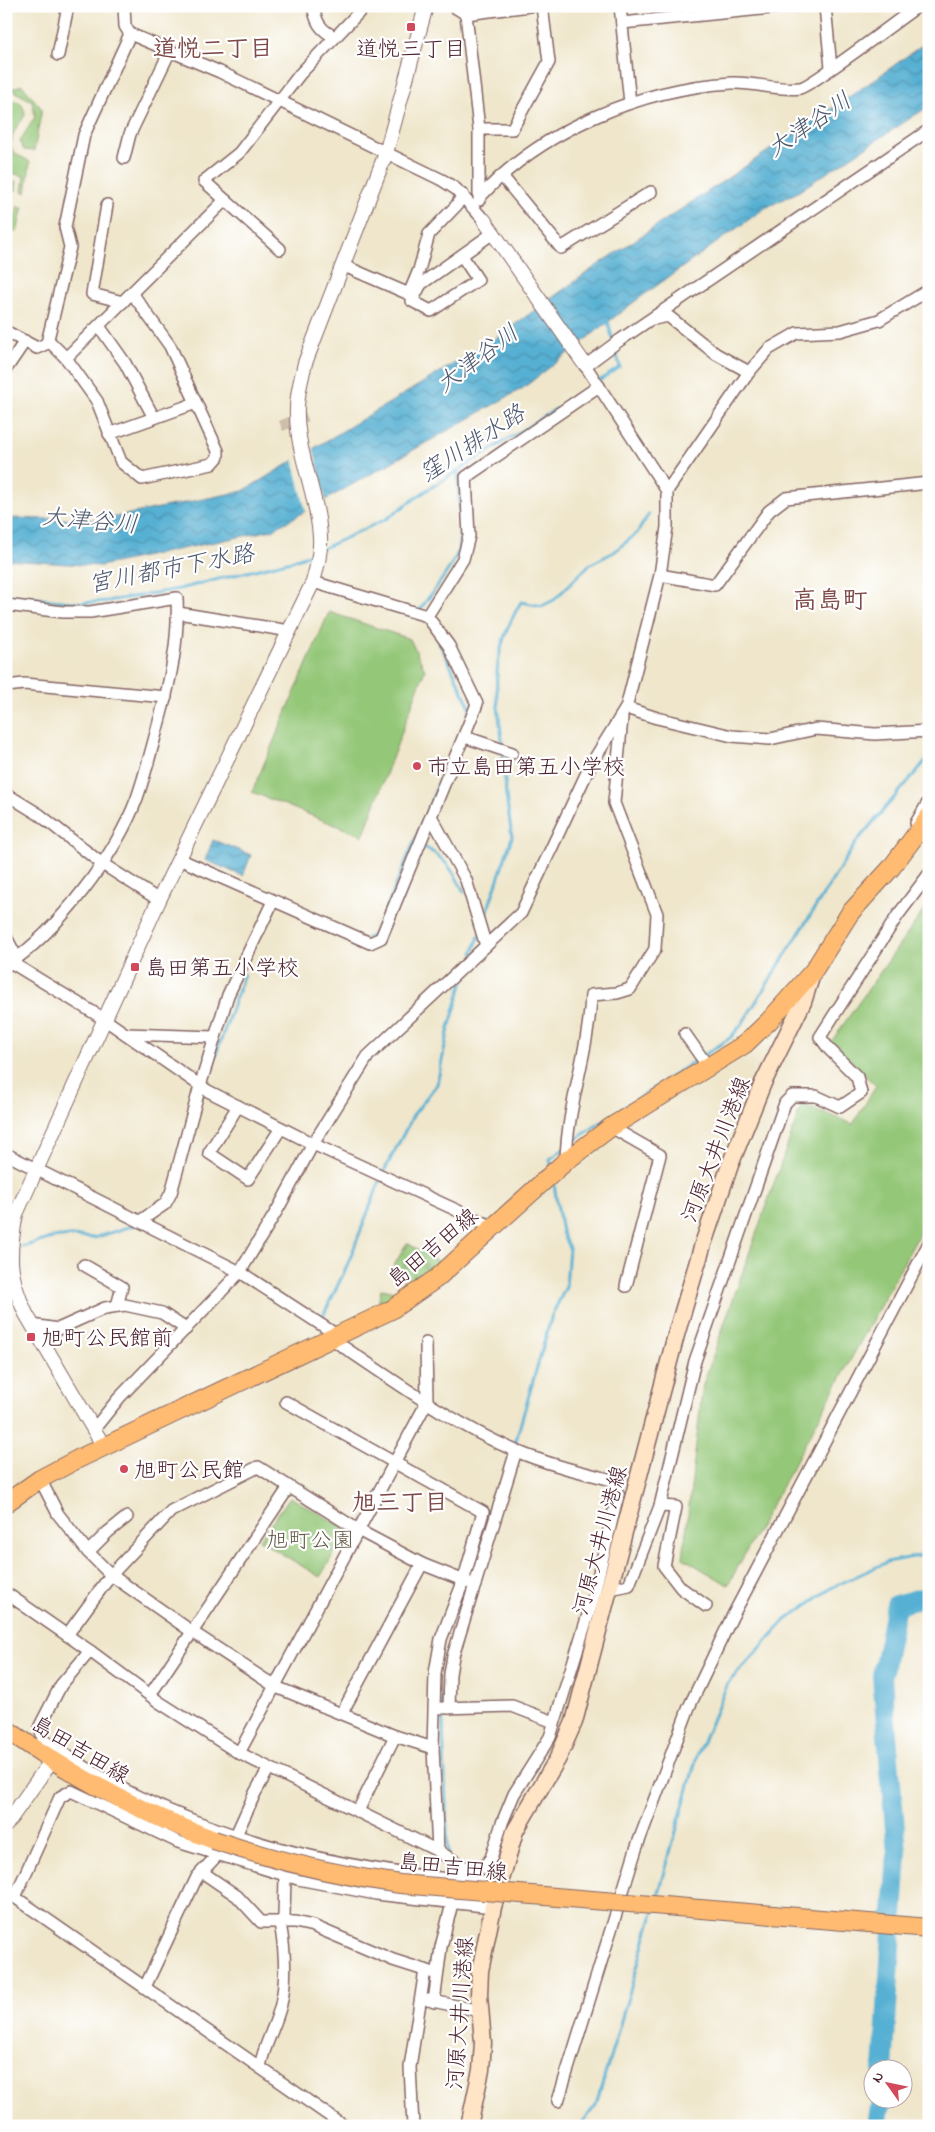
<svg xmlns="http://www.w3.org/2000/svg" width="935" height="2132" font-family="'Indie Flower','Klee One',sans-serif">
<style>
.green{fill:#94c778;stroke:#6f7352}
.cemetery{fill:url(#cemetery-stones);stroke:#6f7352}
.water{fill:url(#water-waves);stroke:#50687f}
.pier{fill:#efe6cb}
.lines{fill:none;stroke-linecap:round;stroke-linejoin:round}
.stream{stroke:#56b0d3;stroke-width:3}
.river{stroke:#56b0d3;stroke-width:20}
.minor-tunnel{stroke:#cebeab;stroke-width:11;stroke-dasharray:11 5.5;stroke-linecap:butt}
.minor-casing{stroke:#846563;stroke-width:14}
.tertiary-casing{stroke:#846563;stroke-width:16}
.secondary-casing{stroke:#846563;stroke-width:19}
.primary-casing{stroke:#846563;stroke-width:20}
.minor{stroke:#fff;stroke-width:11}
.tertiary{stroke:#fff;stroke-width:14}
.secondary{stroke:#ffe4c6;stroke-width:16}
.primary{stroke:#febb71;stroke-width:18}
.primary-bridge-casing{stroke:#846563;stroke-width:20;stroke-linecap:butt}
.primary-bridge{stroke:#febb71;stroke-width:18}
.poi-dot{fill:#d1495b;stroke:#fff;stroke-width:2}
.labels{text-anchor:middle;stroke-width:4.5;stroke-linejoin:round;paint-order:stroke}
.poi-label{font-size:22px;fill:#4a1f2b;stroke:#fff;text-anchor:start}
.street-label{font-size:22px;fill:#4a1f2b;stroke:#fff}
.park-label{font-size:22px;fill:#645a46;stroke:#fff}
.neighbourhood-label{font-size:24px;font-weight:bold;fill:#7e4a47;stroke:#fff}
.water-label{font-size:24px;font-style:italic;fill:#4f596e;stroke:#fff}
.quarter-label{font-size:25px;font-weight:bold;fill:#7e4a47;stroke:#fff}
</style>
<defs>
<pattern id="cemetery-stones" width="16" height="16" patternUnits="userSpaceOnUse" patternTransform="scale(1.25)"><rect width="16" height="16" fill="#94c778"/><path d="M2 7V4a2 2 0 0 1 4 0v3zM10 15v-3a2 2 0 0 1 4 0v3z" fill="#81aa68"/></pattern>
<pattern id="water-waves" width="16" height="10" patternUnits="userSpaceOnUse" patternTransform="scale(1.25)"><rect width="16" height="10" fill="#56b0d3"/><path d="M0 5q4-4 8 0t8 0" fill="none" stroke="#498fab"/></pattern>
</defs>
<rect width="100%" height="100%" fill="#fff"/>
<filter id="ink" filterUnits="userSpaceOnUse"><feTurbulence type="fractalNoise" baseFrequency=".02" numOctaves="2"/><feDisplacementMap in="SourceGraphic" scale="10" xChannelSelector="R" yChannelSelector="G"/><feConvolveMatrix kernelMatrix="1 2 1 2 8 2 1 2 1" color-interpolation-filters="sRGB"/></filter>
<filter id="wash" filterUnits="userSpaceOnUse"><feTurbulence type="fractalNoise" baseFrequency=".0096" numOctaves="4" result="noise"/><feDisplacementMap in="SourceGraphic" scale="20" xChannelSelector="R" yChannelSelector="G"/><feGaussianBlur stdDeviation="1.12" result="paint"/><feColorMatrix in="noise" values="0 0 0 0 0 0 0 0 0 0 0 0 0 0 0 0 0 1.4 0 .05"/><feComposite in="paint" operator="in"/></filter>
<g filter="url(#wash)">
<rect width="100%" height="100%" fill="#efe6cb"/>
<g class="green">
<polygon points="22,85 42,109 34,151 24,150 20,141 35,117 32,101 12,90 13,88"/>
<path d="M18 101C36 119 13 120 12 141 11 145 11 149 14 152 18 157 26 158 30 162L26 193 22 191 24 176 6 172 9 153 6 151V124H10L12 112 10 111 11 102Z"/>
<polygon points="6,179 17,182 16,191 6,189"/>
<polygon points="18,206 23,207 17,232 11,230 11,225 6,225 6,219 14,221"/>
<polygon points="329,612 410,639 425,670 363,836 252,792"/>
<polygon points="929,903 929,1216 728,1585 683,1558 703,1384 802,1104 853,1124 876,1086 831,1042"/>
<polygon points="290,1497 348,1530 320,1577 259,1540"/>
</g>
<g class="cemetery">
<polygon points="407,1243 443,1264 417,1285 406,1278 407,1275 392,1269"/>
<polygon points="381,1289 401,1293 377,1310"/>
</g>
<g class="water">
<polygon points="929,40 929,106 796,193 765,208 634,302 523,388 272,530 100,566 6,560 6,518 100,520 243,491 492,341 592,269 871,82"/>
<polygon points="213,840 251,855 243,876 205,860"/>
</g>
<polygon class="pier" points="313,446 326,502 306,513 293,458"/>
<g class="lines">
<g class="stream">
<polyline points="607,318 613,341"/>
<polyline points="599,381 620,367 615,347"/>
<polyline points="324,548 386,519 427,490 556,409"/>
<polyline points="6,595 79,603 108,601 179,589 291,561 316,552"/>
<path d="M419 611C431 594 447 575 456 556 465 536 458 495 458 471"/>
<polyline points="439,641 470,707 469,710"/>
<path d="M503 746C495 688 489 656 521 602L542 606 554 600 589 565 614 552 637 533 649 514"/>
<path d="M421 845C445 858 452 868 464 892"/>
<polyline points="483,924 512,837 506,795 503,753"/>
<polyline points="367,938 375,935 440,780"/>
<polyline points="473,953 479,936"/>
<polyline points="704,1055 730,1038 742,1024 857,841 929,757"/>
<polyline points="213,1063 244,974"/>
<polyline points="570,1143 699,1058"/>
<polyline points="551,1166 550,1159 564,1149"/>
<polyline points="383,1173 414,1114 437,1084 449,1028 466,971"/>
<polyline points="22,1247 52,1238 70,1236 94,1238 138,1224"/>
<polyline points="322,1318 347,1266 381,1178"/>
<polyline points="514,1447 552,1315 566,1287 569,1248 562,1232 553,1179"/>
<polyline points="447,1661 442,1703 448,1854"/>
<polyline points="448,1860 448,1876"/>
<polyline points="657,1900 697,1756 728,1683 786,1620 831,1588 887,1562 929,1554"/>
<polyline points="429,1969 444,1905"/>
<polyline points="580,2126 596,2105 654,1910"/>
</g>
<g class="river">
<polyline points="883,2070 897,1853 882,1676 896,1605 929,1596"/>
<polyline points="877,2126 881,2100"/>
</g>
</g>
</g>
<g filter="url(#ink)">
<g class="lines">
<polyline class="minor-tunnel" points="281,426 311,414"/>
<defs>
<g id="minor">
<polyline points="124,6 125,26 130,34 220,72 442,180 456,189 484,220"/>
<path d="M313 6C316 22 320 30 335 37"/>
<polyline points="453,6 466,14 479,129 479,200"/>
<polyline points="620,6 630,103"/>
<polyline points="825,6 831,68"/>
<polyline points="466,14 530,6"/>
<polyline points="622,23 791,6"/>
<polyline points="58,55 68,6"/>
<polyline points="479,129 512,129 549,62 542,6"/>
<polyline points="124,158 130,134 170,51"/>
<polyline points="502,176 561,248 651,192"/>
<path d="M480 197C541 130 642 88 732 83 755 82 778 91 800 88 810 87 900 19 915 8L914 6"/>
<polyline points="107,205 92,294 123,302"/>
<polyline points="280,249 204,181 239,153 300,74 365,6"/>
<polyline points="462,256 478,280 431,311 412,301 421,284 493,233"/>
<polyline points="342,265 409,294 419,270 429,234 456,206 463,195"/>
<polyline points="654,319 668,316 716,354 749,372"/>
<polyline points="99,326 125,363 154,418"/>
<polyline points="9,333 37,348 50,342 66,358 97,401 121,462 142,479 212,464 218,457 218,451 170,346 132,293"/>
<polyline points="47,343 70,247 65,227 84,135 130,34"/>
<polyline points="66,358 225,200"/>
<polyline points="585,366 620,340 929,130"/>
<polyline points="6,369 25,341"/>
<polyline points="109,434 196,403"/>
<polyline points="667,491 749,372 769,349 797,333 840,331 879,320 929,290"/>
<polyline points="660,575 715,585 769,511 786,498 929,483"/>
<polyline points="313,582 427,616"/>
<path d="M6 605 63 612H90L177 598C179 639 171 678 160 718 153 744 146 772 137 798 116 855 57 932 6 966"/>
<polyline points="178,613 290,631"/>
<polyline points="6,686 24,684 166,697"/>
<polyline points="626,708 657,718 732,736 770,739 816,729 875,734 929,731"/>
<polyline points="465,737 512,753"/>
<polyline points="6,794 40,815 101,863 159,900"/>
<polyline points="431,816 466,880 486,946"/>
<polyline points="916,823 929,801"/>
<polyline points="179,859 370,943 381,938 477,704 449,646 427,616 463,559 469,536 466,477 599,386"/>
<polyline points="6,937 17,958"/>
<polyline points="12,963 104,1019 208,1091 313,1144 491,1226"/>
<polyline points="126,1034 215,1037"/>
<polyline points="685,1034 709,1068"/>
<polyline points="238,1106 209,1153 248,1179 281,1128"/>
<polyline points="611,1127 660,1155 626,1286"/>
<polyline points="6,1154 240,1272 340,1337"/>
<path d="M566 1161C567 1105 589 1052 591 995L617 993 630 989 655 949 657 914 614 803 622 718"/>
<polyline points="140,1221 165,1204 171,1193 200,1086 228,995 273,901"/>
<polyline points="84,1265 122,1287 117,1306"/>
<polyline points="32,1325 58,1329 105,1308 125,1305 162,1313 186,1329"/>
<path d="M333 1340C392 1379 451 1423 516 1451 547 1464 580 1472 612 1480L618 1494 617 1500"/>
<polyline points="286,1402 483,1512 463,1582 441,1639 435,1673 433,1748 438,1851"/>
<polyline points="94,1429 119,1398 240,1272 279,1207 313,1144 368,1056 521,913 590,766 626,708 660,575 667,527 667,491 583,362"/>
<polyline points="40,1479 58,1514 88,1552 111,1575 191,1631 276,1687 395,1736 433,1748"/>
<polyline points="660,1506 676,1507 664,1566 681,1588 706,1606"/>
<polyline points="88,1552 108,1532 127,1517"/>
<polyline points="610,1589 629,1585 660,1506 695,1361 785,1103 792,1096 816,1096 840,1107 861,1093 857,1077 829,1049 820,1037 898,915 929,874"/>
<polyline points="6,1593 90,1651 159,1702 239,1753 438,1851 469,1870 484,1867 491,1858 502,1823 514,1794 550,1737 592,1602 618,1494"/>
<polyline points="67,1635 111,1575 171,1511 258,1467 358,1530 422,1564 475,1585"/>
<path d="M90 1651 61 1685 40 1726 43 1740C75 1761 107 1782 141 1798 241 1846 349 1869 458 1880L441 1947 434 2002"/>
<polyline points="150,1695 289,1487"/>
<polyline points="442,1708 512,1706 554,1722"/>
<polyline points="449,1708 450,1674 453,1656 516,1451"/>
<polyline points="342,1713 422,1564"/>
<polyline points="239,1753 427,1402 426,1343"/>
<polyline points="358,1811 395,1736"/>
<polyline points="202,1872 237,1896 261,1922 295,1922 313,1926 393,1960 437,1974"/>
<polyline points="459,1874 458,1880 499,1883"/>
<polyline points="6,1891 344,2126"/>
<polyline points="15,1897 60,1797 71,1791 178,1842 298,1879 376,1894 493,1907"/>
<polyline points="145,1987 197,1877 236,1835 255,1793 269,1768"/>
<polyline points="428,2000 480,2011"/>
<path d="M260 2067C264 2044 276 2026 281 2004 287 1978 285 1950 280 1923L284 1917 285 1876"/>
<polyline points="558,2101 636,1849 689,1707 732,1617 929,1243"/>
<polyline points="413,2126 410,2067 425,1970"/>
</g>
<g id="tertiary">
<polyline points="484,220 583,362"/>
<path d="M104 1447 26 1314C8 1276 8 1255 16 1214L159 900 313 582C317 567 321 552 320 537 318 496 298 457 297 416 296 398 301 380 305 363L386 153 426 6"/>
<polyline points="6,1825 51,1761"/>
</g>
<polyline id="secondary" points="469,2126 481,2070 483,2043 479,1995 480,1971 493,1907 515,1831 558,1758 574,1722 676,1335 703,1244 730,1165 763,1083 803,1002 813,971"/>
<g id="primary">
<polyline points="6,1503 40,1479 78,1459 391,1310 437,1278 566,1161 611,1127 745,1044 769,1021 814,970 850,913 891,868 929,817"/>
<path d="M6 1729C71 1775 139 1812 214 1840"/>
</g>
</defs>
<use href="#minor" class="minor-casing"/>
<use href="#tertiary" class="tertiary-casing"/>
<use href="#secondary" class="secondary-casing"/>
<use href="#primary" class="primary-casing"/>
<use href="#minor" class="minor"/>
<use href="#tertiary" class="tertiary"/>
<use href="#secondary" class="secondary"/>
<use href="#primary" class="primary"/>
<defs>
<path id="primary-bridge" d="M214 1840C275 1861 336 1875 400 1884L929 1928"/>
</defs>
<use href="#primary-bridge" class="primary-bridge-casing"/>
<use href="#primary-bridge" class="primary-bridge"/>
</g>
</g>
<g class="poi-dot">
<rect x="406" y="22" width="10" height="10" rx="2.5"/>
<circle cx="417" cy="766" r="5"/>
<rect x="130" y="962" width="10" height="10" rx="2.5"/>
<rect x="26" y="1332" width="10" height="10" rx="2.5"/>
<circle cx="124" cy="1469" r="5"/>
</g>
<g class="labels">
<g class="poi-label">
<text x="411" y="56" text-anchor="middle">道悦三丁目</text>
<text x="427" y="774">市立島田第五小学校</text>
<text x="145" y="975">島田第五小学校</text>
<text x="41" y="1345">旭町公民館前</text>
<text x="134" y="1477">旭町公民館</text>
</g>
<g class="street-label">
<text transform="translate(715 1149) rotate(-69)" y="8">河原大井川港線</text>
<text transform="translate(432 1247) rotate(-40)" y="8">島田吉田線</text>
<text transform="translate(599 1540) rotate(-75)" y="8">河原大井川港線</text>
<text transform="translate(81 1749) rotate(31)" y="8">島田吉田線</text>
<text transform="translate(453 1866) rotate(6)" y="8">島田吉田線</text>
<text transform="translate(459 2013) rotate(-86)" y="8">河原大井川港線</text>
</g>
<g class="park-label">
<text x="310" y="1547">旭町公園</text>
</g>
<g class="neighbourhood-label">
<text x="213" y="56">道悦二丁目</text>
<text x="400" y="1510">旭三丁目</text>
</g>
<g class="water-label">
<text transform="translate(809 124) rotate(-34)" y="8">大津谷川</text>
<text transform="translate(477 358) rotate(-37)" y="8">大津谷川</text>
<text transform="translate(472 443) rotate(-33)" y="8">窪川排水路</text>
<text transform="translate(90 520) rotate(5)" y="8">大津谷川</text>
<text transform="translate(171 568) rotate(-11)" y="8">宮川都市下水路</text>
</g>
<g class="quarter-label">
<text x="830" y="608">高島町</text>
</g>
</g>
<rect width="935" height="2132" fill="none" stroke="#fff" stroke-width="25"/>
<g transform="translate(888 2084) rotate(303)"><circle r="24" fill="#ffffff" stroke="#b7a5aa"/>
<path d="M0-4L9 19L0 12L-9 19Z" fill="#d1495b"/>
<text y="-8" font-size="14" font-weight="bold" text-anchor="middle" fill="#4a1f2b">N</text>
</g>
</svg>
